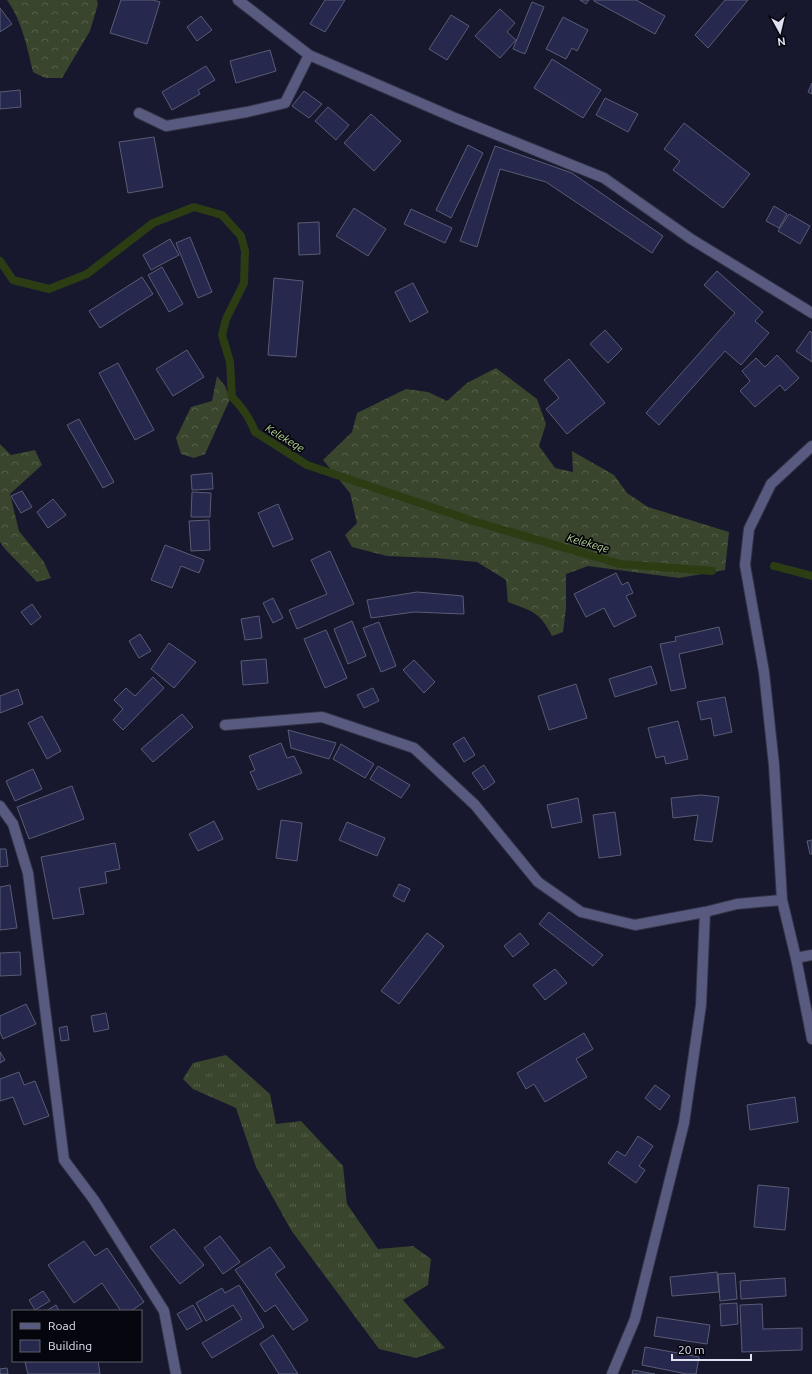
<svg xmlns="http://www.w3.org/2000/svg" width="812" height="1374" font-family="Ubuntu,sans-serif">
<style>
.grass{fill:url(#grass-tufts)}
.forest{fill:url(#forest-crowns)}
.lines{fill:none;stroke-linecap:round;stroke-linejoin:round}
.stream{stroke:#2c3d14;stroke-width:8}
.building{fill:#27284e;stroke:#595c74}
.minor-casing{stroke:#333448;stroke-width:12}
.minor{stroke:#585b7f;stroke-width:10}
.labels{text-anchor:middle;stroke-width:3.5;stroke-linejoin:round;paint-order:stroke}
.water-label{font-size:11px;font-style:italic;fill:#b7d893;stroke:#05050d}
</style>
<defs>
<pattern id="grass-tufts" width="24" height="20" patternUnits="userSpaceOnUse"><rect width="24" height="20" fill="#39452c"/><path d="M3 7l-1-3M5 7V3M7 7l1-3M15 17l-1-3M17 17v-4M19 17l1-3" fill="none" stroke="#55604b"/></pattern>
<pattern id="forest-crowns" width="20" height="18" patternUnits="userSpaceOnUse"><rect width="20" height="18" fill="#39452c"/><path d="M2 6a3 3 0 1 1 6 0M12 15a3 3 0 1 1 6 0" fill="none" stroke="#55604b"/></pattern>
</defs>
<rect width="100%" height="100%" fill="#17182d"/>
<polygon class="grass" points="226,1055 270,1094 276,1124 301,1121 343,1166 347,1204 378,1249 413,1246 431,1259 428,1285 403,1300 445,1348 416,1358 379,1349 291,1230 256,1167 236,1108 193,1089 183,1079 193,1063"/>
<g class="forest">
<path d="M7 0H97L98 4 90 31 62 78H45L33 72C27 47 22 21 7 0Z"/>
<path d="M496 368 537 399 546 424 539 446 555 468 573 472 572 451 614 475 627 493 648 507 729 532 725 570 679 578 588 566 566 574V608L563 632 552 636C539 611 533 612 508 602L506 580 477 562 435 558 387 556 352 547 345 535 357 523 350 493 323 460 352 432 357 413 406 389 428 392 447 401 467 383Z"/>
<polygon points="217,376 225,386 230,399 205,454 194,458 181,454 176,438 191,407 212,401"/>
<polygon points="0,444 11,455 35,450 42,465 10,494 19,531 44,562 51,578 37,582 5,549 0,542"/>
</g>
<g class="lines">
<g class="stream">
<path d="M0 261 13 280 49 289 87 274 153 223 194 207 222 215 241 236 245 251 244 283 226 319 222 335 230 362 232 397C243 408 250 418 255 432L307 465 473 521 620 564 712 571"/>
<polyline points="774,566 812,576"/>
</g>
</g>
<g class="building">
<polygon points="121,0 153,0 160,2 147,44 110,33"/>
<polygon points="325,0 345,0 325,32 310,24"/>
<polygon points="580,0 589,0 586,4"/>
<polygon points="594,0 636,0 665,16 655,34 594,1"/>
<polygon points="725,0 748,0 708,48 695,35"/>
<polygon points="532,2 544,7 525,54 513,49"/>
<polygon points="0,8 12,24 0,32"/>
<polygon points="500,9 515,23 507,32 516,40 500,58 475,36"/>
<polygon points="451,15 469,26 447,60 429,49"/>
<polygon points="201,16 212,30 197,41 187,27"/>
<polygon points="563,17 588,30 577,51 572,48 566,59 546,49"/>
<polygon points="270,50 276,71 236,83 230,61"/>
<polygon points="552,59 601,90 583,118 534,88"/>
<polygon points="206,66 215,80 198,90 200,94 172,110 162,92"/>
<polygon points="812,83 812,94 808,92"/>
<polygon points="20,90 21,107 0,109 0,92"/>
<polygon points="304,91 322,104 309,118 292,106"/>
<polygon points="605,98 638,114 628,132 596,115"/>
<polygon points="328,107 349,125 336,140 315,121"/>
<polygon points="371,114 401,141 374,171 344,143"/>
<polygon points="684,123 750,174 723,208 673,170 680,161 664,149"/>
<polygon points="154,137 163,187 128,193 119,142"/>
<polygon points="468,145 483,153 451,218 436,210"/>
<polygon points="495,146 572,173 663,236 652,253 546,182 500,169 477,247 460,241"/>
<polygon points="774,206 787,214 779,228 766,221"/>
<polygon points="354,208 386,229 368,256 336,236"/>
<polygon points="411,209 452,228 445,243 404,224"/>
<polygon points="789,214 810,226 800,244 778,231"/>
<polygon points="319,222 320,254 299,255 298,223"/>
<polygon points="190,237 212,292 198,298 176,243"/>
<polygon points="170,239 179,255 151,270 143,255"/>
<polygon points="162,267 183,304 169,312 148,275"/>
<polygon points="717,271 763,312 755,321 769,333 741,365 725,351 659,425 646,413 735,313 704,285"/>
<polygon points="142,277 153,294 100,328 89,311"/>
<polygon points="274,278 303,281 296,357 268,355"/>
<polygon points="413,283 428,312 410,322 395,292"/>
<polygon points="605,330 622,349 608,363 590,344"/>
<polygon points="810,331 812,333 812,362 796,351"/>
<polygon points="187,350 204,377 173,396 156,369"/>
<polygon points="777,355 799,378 785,391 780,385 755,407 740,391 750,381 742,371 756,358 765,367"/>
<polygon points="569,359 605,403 567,434 546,409 559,398 544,380"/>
<polygon points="118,363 154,430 135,440 99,373"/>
<polygon points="79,419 114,482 103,488 67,425"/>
<polygon points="212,473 213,489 192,490 191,475"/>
<polygon points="22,491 32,507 21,513 11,496"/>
<polygon points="192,492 211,493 210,517 191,517"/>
<polygon points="53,499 66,515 48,528 37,512"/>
<polygon points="278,504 293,539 273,547 258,513"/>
<polygon points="209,520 210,550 191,551 189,521"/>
<polygon points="165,545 204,560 199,573 181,566 172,588 151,580"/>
<polygon points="330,551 354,604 297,629 289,610 327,594 311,560"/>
<polygon points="616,573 622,585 628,582 633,593 626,596 636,616 614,627 604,608 586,617 574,594"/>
<polygon points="417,592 463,596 464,614 414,612 371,618 367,600"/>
<polygon points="273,598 283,618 273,623 263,603"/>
<polygon points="32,604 41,617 31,625 21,612"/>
<polygon points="259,616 262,638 245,640 241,619"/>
<polygon points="352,621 366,656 348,664 334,629"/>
<polygon points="379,622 396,666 381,672 363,628"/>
<polygon points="719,627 723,644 679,654 686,688 671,691 660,644 676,641 675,637"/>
<polygon points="326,630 347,678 325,688 304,639"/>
<polygon points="140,634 151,651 139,658 129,641"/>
<polygon points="169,643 196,662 174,688 151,669"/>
<polygon points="266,659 268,683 243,685 241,661"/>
<polygon points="414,660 435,682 424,693 403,670"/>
<polygon points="651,666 657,684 615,697 609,679"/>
<polygon points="153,677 164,688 123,730 113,720 123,709 114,700 126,688 135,696"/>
<polygon points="576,684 587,718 549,730 538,696"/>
<polygon points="373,688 379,701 364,708 357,695"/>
<polygon points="18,689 23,704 0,713 0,696"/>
<polygon points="725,697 732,732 714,736 711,718 701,720 697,702"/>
<polygon points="182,714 193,727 153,762 141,749"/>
<polygon points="42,716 61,751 47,759 28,723"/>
<polygon points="678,721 688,759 666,764 664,756 656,758 648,728"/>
<polygon points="288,730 336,743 329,759 291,748"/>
<polygon points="464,737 475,755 464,762 453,744"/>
<polygon points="281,743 287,758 294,756 302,773 258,790 250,772 255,770 249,756"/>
<polygon points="341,744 374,764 365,778 333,759"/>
<polygon points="484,765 495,782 484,790 472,773"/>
<polygon points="378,766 410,785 401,798 370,779"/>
<polygon points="33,769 42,789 15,801 6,781"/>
<polygon points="72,786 84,819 29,839 17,807"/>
<polygon points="701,795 719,797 712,842 694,840 698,815 673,818 671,798"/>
<polygon points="578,798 582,822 552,828 547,805"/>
<polygon points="615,812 621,855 599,858 593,815"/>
<polygon points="281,820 302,823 297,861 276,858"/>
<polygon points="214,821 223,839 198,851 189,834"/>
<polygon points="347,822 385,838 377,856 339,840"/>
<polygon points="812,840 812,854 810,854 807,841"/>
<polygon points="115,843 120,869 105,872 107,883 79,888 84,914 53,919 41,857"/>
<polygon points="0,849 6,849 8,866 0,867"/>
<polygon points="399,884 410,889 404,902 393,896"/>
<polygon points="10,885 17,928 0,930 0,887"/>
<polygon points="549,912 603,955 593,966 539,924"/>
<polygon points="427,933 444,946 399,1004 381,991"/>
<polygon points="520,933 529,944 513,957 504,946"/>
<polygon points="20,952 21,975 0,976 0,953"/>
<polygon points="555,969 567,983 545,1000 533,985"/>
<polygon points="26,1004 36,1024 3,1039 0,1032 0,1016"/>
<polygon points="106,1013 109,1029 94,1032 91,1016"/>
<polygon points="67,1026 69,1040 61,1041 59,1028"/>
<polygon points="584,1033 593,1049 576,1059 587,1077 545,1102 534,1084 526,1089 517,1073"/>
<polygon points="0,1052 5,1060 0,1063"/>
<polygon points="19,1072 24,1085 35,1081 49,1116 24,1125 13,1097 0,1101 0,1079"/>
<polygon points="655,1085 670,1096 660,1110 645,1098"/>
<polygon points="795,1097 798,1122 750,1130 747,1105"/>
<polygon points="638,1136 653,1146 639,1166 645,1170 636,1183 608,1163 617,1151 625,1156"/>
<polygon points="758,1185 789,1188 785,1230 754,1227"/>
<polygon points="174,1229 204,1265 180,1284 150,1247"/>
<polygon points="220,1236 240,1262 223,1274 204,1248"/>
<polygon points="84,1241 95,1256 107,1248 144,1302 131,1311 121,1311 102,1283 74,1303 48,1265"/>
<polygon points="270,1247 285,1267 275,1274 308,1320 293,1330 275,1305 265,1312 235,1270"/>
<polygon points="717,1272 719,1292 672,1296 670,1277"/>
<polygon points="735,1273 737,1299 720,1301 718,1274"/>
<polygon points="785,1278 786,1296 741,1299 740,1281"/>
<polygon points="239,1285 264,1327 212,1358 202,1343 242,1319 233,1305 206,1321 196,1303 222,1288 225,1293"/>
<polygon points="43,1291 50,1301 35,1310 29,1300"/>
<polygon points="737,1303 738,1324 721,1326 720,1304"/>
<polygon points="762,1304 763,1329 802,1328 802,1350 742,1352 740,1305"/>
<polygon points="56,1305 59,1311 46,1311"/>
<polygon points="193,1305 202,1321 187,1330 177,1314"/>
<polygon points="657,1317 710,1325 707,1344 654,1336"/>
<polygon points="273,1335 298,1374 279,1374 260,1344"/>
<polygon points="645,1347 699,1357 696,1374 687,1374 642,1365"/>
<polygon points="33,1361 98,1361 100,1374 28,1374 25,1362"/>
<polygon points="7,1368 8,1374 0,1374 0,1369"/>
<polygon points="633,1370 655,1374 632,1374"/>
</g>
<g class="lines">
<defs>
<g id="minor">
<polyline points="238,0 309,55 455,118 604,178 691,239 812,313"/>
<polyline points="139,113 166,126 247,112 285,103 309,55"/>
<polyline points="812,446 771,484 749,529 745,565 764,672 774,765 782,900 796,958 812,1039"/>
<polyline points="225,725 322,717 414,748 475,805 538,882 581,912 635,925 705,912 737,904 782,900"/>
<polyline points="0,806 13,824 28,873 64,1160 94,1200 164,1311 176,1374"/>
<polyline points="796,958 812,955"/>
<polyline points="612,1374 635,1319 684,1123 701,1005 705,912"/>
</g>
</defs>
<use href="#minor" class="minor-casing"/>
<use href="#minor" class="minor"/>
</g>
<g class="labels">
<g class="water-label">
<text transform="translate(285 438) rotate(31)" y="4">Kelekeqe</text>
<text transform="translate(588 543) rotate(16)" y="4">Kelekeqe</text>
</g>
</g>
<rect x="12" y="1310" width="130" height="52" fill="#05050d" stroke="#5c5d68"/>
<rect x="20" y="1323" width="20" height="6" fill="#585b7f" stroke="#5c5d68"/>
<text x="48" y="1330" font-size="12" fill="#dfe1f0">Road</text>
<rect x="20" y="1340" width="20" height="12" fill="#27284e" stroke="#5c5d68"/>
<text x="48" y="1350" font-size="12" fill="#dfe1f0">Building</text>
<g transform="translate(780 32) rotate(172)" stroke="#05050d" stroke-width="3" paint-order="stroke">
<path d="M0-3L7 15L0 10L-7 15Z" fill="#dfe1f0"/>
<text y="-6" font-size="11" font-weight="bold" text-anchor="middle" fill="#dfe1f0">N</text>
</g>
<path d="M672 1354v6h79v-6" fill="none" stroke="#dfe1f0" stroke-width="2"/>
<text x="678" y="1354" font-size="12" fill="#dfe1f0" stroke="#05050d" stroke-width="3" paint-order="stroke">20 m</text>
</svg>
